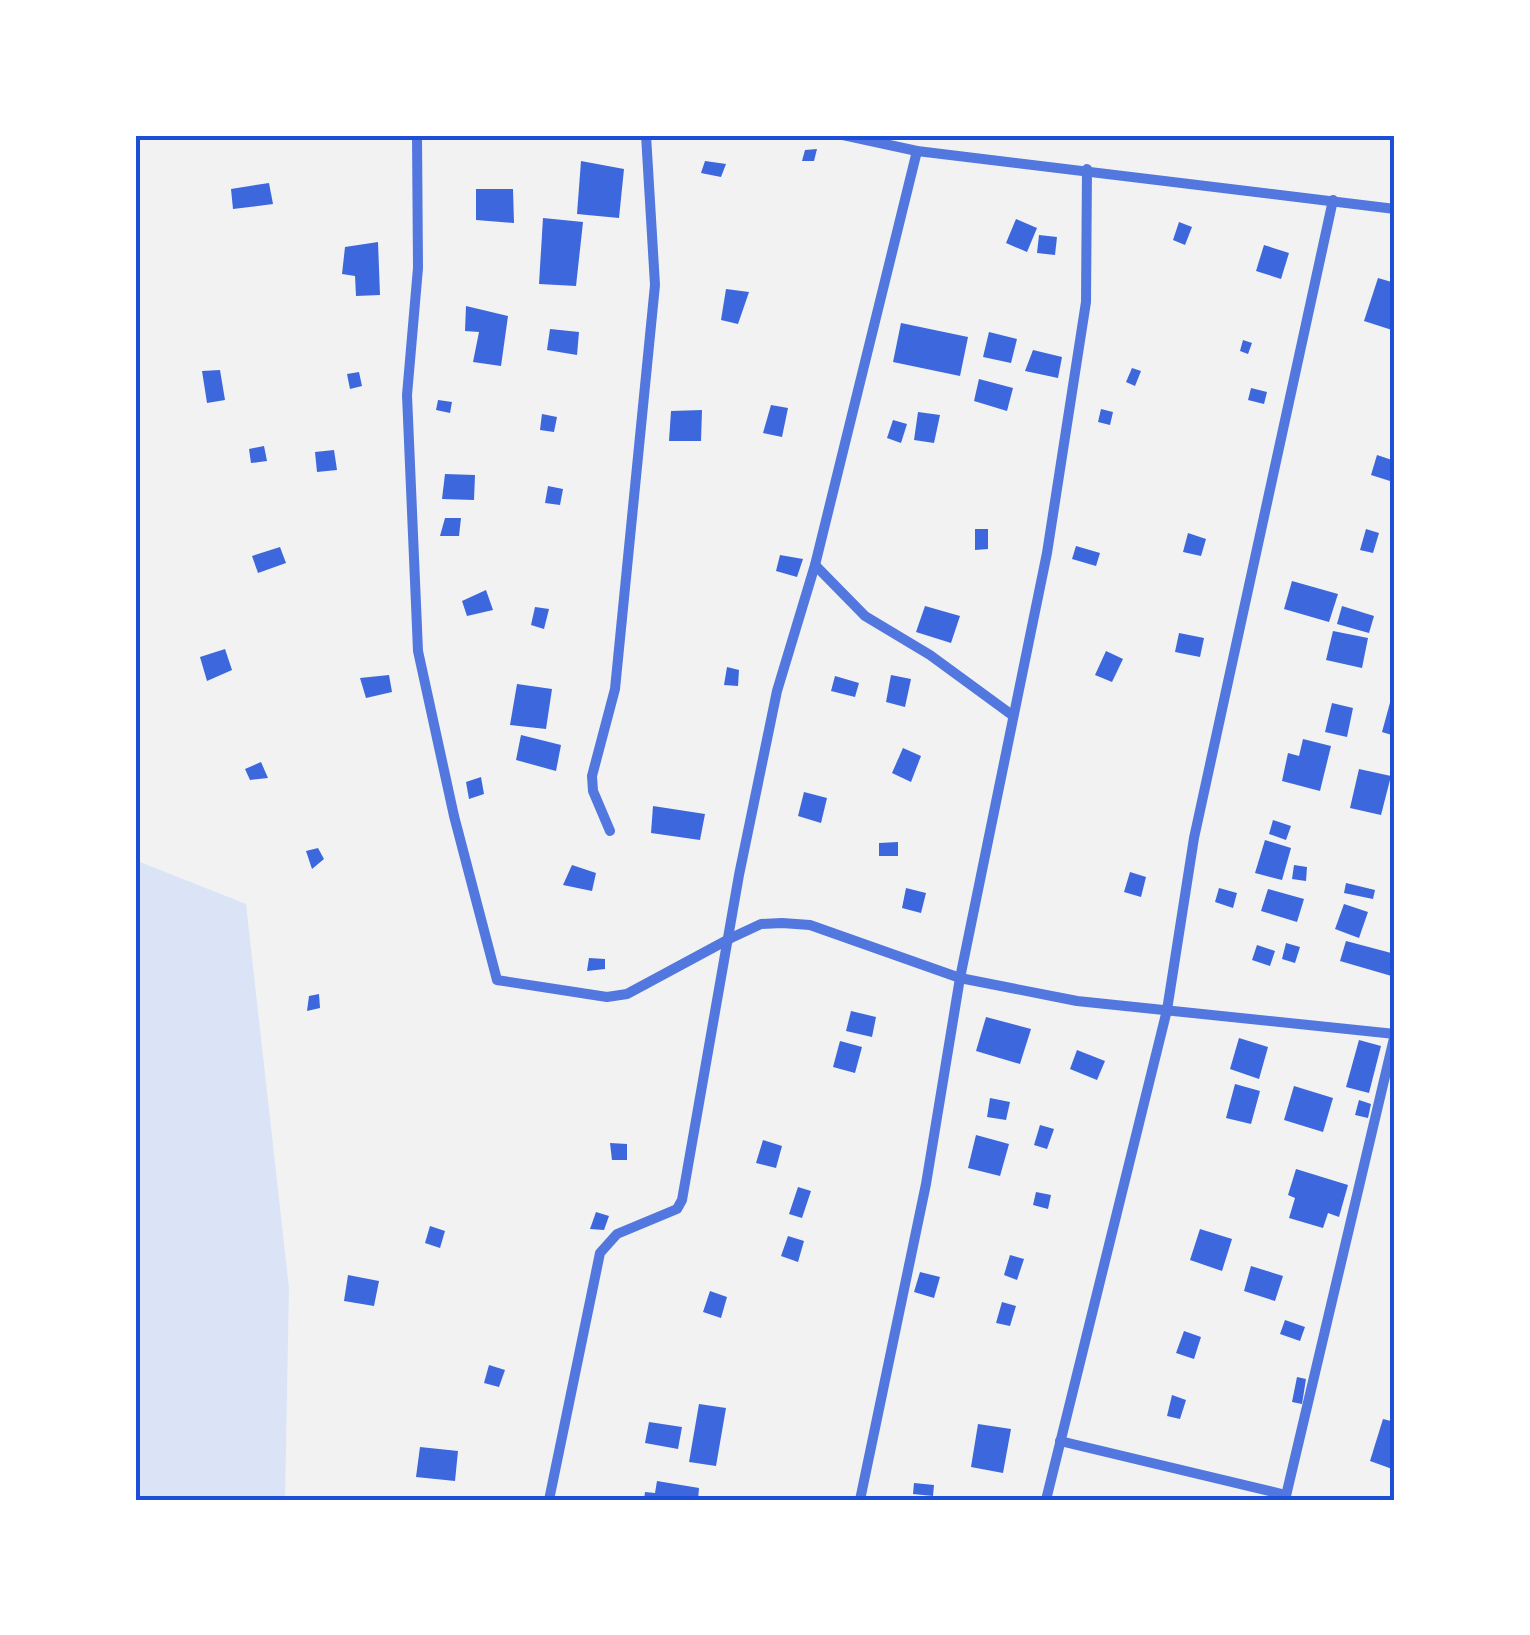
<svg xmlns="http://www.w3.org/2000/svg" width="1530" height="1635" font-family="'Roboto Condensed',sans-serif">
<style>
.green{fill:#dbe4f7}
.building{fill:#3d67dc}
.lines{fill:none;stroke-linecap:round;stroke-linejoin:round}
.minor{stroke:#5277de;stroke-width:10}
.neatline{fill:none;stroke:#1d4ed8;stroke-width:4}
</style>
<rect width="100%" height="100%" fill="#f2f2f2"/>
<polygon class="green" points="135,860 246,904 289,1288 285,1500 135,1500"/>
<g class="building">
<polygon points="817,149 814,161 802,161 805,150"/>
<polygon points="581,161 624,169 619,218 577,214"/>
<polygon points="705,161 726,164 721,177 701,173"/>
<polygon points="269,183 273,204 233,209 231,189"/>
<polygon points="476,189 513,189 514,223 476,220"/>
<polygon points="543,218 583,222 576,286 539,284"/>
<polygon points="1016,219 1037,228 1027,252 1006,243"/>
<polygon points="1179,222 1192,227 1185,245 1173,240"/>
<polygon points="1039,235 1057,237 1055,255 1037,253"/>
<polygon points="378,242 380,295 356,296 355,276 342,274 345,247"/>
<polygon points="1264,245 1289,253 1281,279 1256,271"/>
<polygon points="1378,278 1395,283 1392,330 1364,321"/>
<polygon points="726,289 749,292 738,324 721,320"/>
<polygon points="466,306 508,316 501,366 473,362 479,332 465,331"/>
<polygon points="901,323 968,337 960,376 893,362"/>
<polygon points="550,329 579,332 577,355 547,350"/>
<polygon points="989,332 1017,339 1011,363 983,357"/>
<polygon points="1243,340 1252,343 1248,354 1240,351"/>
<polygon points="1033,350 1062,357 1058,378 1025,371"/>
<polygon points="1132,368 1141,371 1135,386 1126,382"/>
<polygon points="220,370 225,400 207,403 202,371"/>
<polygon points="359,372 362,386 350,389 347,374"/>
<polygon points="979,379 1013,388 1007,411 974,401"/>
<polygon points="1251,388 1267,392 1264,404 1248,400"/>
<polygon points="438,400 452,402 450,413 436,410"/>
<polygon points="771,405 788,408 782,437 763,433"/>
<polygon points="1101,409 1113,412 1110,425 1098,422"/>
<polygon points="702,410 701,441 669,441 671,411"/>
<polygon points="918,412 940,415 934,443 914,440"/>
<polygon points="542,414 557,417 554,432 540,430"/>
<polygon points="893,420 907,424 901,443 887,438"/>
<polygon points="264,446 267,461 251,463 249,449"/>
<polygon points="334,450 337,470 317,472 315,452"/>
<polygon points="1377,455 1395,461 1390,481 1371,475"/>
<polygon points="445,474 475,475 474,500 442,499"/>
<polygon points="548,486 563,489 560,505 545,503"/>
<polygon points="445,518 461,518 459,536 440,536"/>
<polygon points="975,529 988,529 988,549 975,550"/>
<polygon points="1366,529 1379,533 1373,553 1360,550"/>
<polygon points="1188,533 1206,539 1201,556 1183,552"/>
<polygon points="1076,546 1100,553 1096,566 1072,559"/>
<polygon points="280,547 286,563 258,573 252,556"/>
<polygon points="780,555 803,559 797,577 776,571"/>
<polygon points="1292,581 1338,594 1329,622 1284,609"/>
<polygon points="486,590 493,610 467,616 462,601"/>
<polygon points="925,606 960,616 951,643 916,632"/>
<polygon points="1342,606 1374,616 1369,633 1337,624"/>
<polygon points="535,607 549,609 544,629 531,625"/>
<polygon points="1333,631 1368,638 1362,668 1326,660"/>
<polygon points="1179,633 1204,638 1200,657 1175,652"/>
<polygon points="225,649 232,670 207,681 200,657"/>
<polygon points="1106,651 1123,659 1112,682 1095,675"/>
<polygon points="727,667 739,670 738,686 724,685"/>
<polygon points="389,675 392,692 366,698 360,678"/>
<polygon points="891,675 911,679 905,707 886,702"/>
<polygon points="835,676 859,683 855,697 831,691"/>
<polygon points="517,684 552,689 546,729 510,725"/>
<polygon points="1391,699 1395,700 1395,736 1382,732"/>
<polygon points="1332,703 1353,708 1347,737 1325,732"/>
<polygon points="521,735 561,745 556,771 516,760"/>
<polygon points="1303,739 1331,746 1320,791 1282,781 1288,753 1299,756"/>
<polygon points="903,748 921,756 911,782 892,773"/>
<polygon points="261,762 268,778 250,780 245,769"/>
<polygon points="1359,769 1391,776 1381,815 1350,808"/>
<polygon points="481,777 484,794 469,799 466,782"/>
<polygon points="804,792 827,798 821,823 798,816"/>
<polygon points="653,806 705,814 700,840 651,833"/>
<polygon points="1273,820 1291,826 1286,840 1269,834"/>
<polygon points="1265,840 1291,848 1282,880 1255,873"/>
<polygon points="898,842 898,856 879,856 879,843"/>
<polygon points="318,848 324,859 312,869 306,851"/>
<polygon points="572,865 596,873 592,891 563,885"/>
<polygon points="1294,865 1307,867 1306,881 1292,879"/>
<polygon points="1130,872 1146,877 1141,897 1124,892"/>
<polygon points="1346,883 1375,890 1373,899 1344,893"/>
<polygon points="906,888 926,893 921,913 902,908"/>
<polygon points="1219,888 1237,893 1233,908 1215,902"/>
<polygon points="1268,889 1304,899 1297,922 1261,911"/>
<polygon points="1344,904 1368,912 1359,938 1335,929"/>
<polygon points="1346,941 1395,954 1395,977 1340,961"/>
<polygon points="1286,943 1300,947 1295,963 1282,959"/>
<polygon points="1257,945 1275,951 1270,966 1252,960"/>
<polygon points="589,958 605,959 605,969 587,971"/>
<polygon points="319,994 320,1008 307,1011 309,996"/>
<polygon points="851,1011 876,1017 872,1037 846,1031"/>
<polygon points="986,1017 1031,1029 1020,1064 976,1051"/>
<polygon points="1239,1038 1268,1047 1259,1079 1230,1069"/>
<polygon points="1359,1040 1381,1046 1369,1093 1346,1087"/>
<polygon points="840,1041 862,1047 855,1073 833,1067"/>
<polygon points="1077,1050 1105,1061 1097,1080 1070,1069"/>
<polygon points="1235,1084 1260,1091 1251,1124 1226,1118"/>
<polygon points="1294,1086 1333,1098 1323,1132 1284,1120"/>
<polygon points="990,1098 1010,1102 1006,1120 987,1117"/>
<polygon points="1359,1100 1371,1104 1368,1118 1355,1115"/>
<polygon points="1040,1125 1054,1129 1047,1149 1034,1145"/>
<polygon points="976,1135 1009,1144 1000,1176 968,1168"/>
<polygon points="763,1140 782,1146 776,1168 756,1163"/>
<polygon points="610,1143 627,1144 627,1160 612,1160"/>
<polygon points="1296,1169 1348,1185 1339,1217 1328,1213 1323,1228 1289,1218 1295,1198 1288,1195"/>
<polygon points="798,1187 811,1191 802,1218 789,1214"/>
<polygon points="1036,1192 1051,1195 1048,1209 1033,1205"/>
<polygon points="596,1212 609,1216 604,1230 590,1229"/>
<polygon points="430,1226 445,1231 440,1248 425,1243"/>
<polygon points="1200,1229 1232,1239 1222,1271 1190,1260"/>
<polygon points="788,1236 804,1241 798,1262 781,1256"/>
<polygon points="1010,1255 1024,1259 1017,1280 1004,1275"/>
<polygon points="1251,1266 1283,1276 1275,1301 1244,1291"/>
<polygon points="920,1272 940,1277 934,1298 914,1292"/>
<polygon points="348,1275 379,1281 374,1306 344,1301"/>
<polygon points="710,1291 727,1297 721,1318 703,1312"/>
<polygon points="1002,1302 1016,1306 1010,1326 996,1323"/>
<polygon points="1285,1320 1305,1327 1300,1341 1280,1334"/>
<polygon points="1184,1331 1201,1337 1194,1359 1176,1353"/>
<polygon points="489,1365 505,1370 499,1387 484,1383"/>
<polygon points="1297,1377 1306,1379 1302,1404 1292,1402"/>
<polygon points="1172,1395 1186,1400 1180,1419 1167,1416"/>
<polygon points="699,1404 726,1408 716,1466 689,1462"/>
<polygon points="1383,1419 1395,1422 1395,1470 1370,1461"/>
<polygon points="649,1422 682,1427 678,1449 645,1443"/>
<polygon points="978,1424 1011,1429 1003,1473 971,1467"/>
<polygon points="420,1447 458,1451 455,1481 416,1477"/>
<polygon points="657,1481 699,1488 698,1500 644,1500 645,1492 655,1493"/>
<polygon points="914,1483 934,1485 933,1496 913,1494"/>
</g>
<g class="lines">
<g class="minor">
<polyline points="417,135 418,268 407,395 418,651 454,816 497,980 607,997 627,994 731,938 761,924 782,923 810,925 960,978 1077,1001 1395,1034"/>
<polyline points="843,135 917,151 1395,209"/>
<polyline points="815,565 865,616 930,655 1012,715"/>
<polyline points="610,831 593,791 592,776 615,689 655,285 646,135"/>
<polyline points="1060,1441 1286,1495"/>
<polyline points="549,1500 600,1253 617,1234 677,1209 682,1200 739,875 777,691 815,565 917,151"/>
<polyline points="860,1500 926,1184 960,978 1047,553 1086,302 1087,169"/>
<polyline points="1046,1500 1167,1010 1194,838 1333,200"/>
<polyline points="1285,1500 1395,1034"/>
</g>
</g>
<rect width="1530" height="1635" fill="none" stroke="#ffffff" stroke-width="275"/>
<rect x="138" y="138" width="1254" height="1360" class="neatline"/>
</svg>
